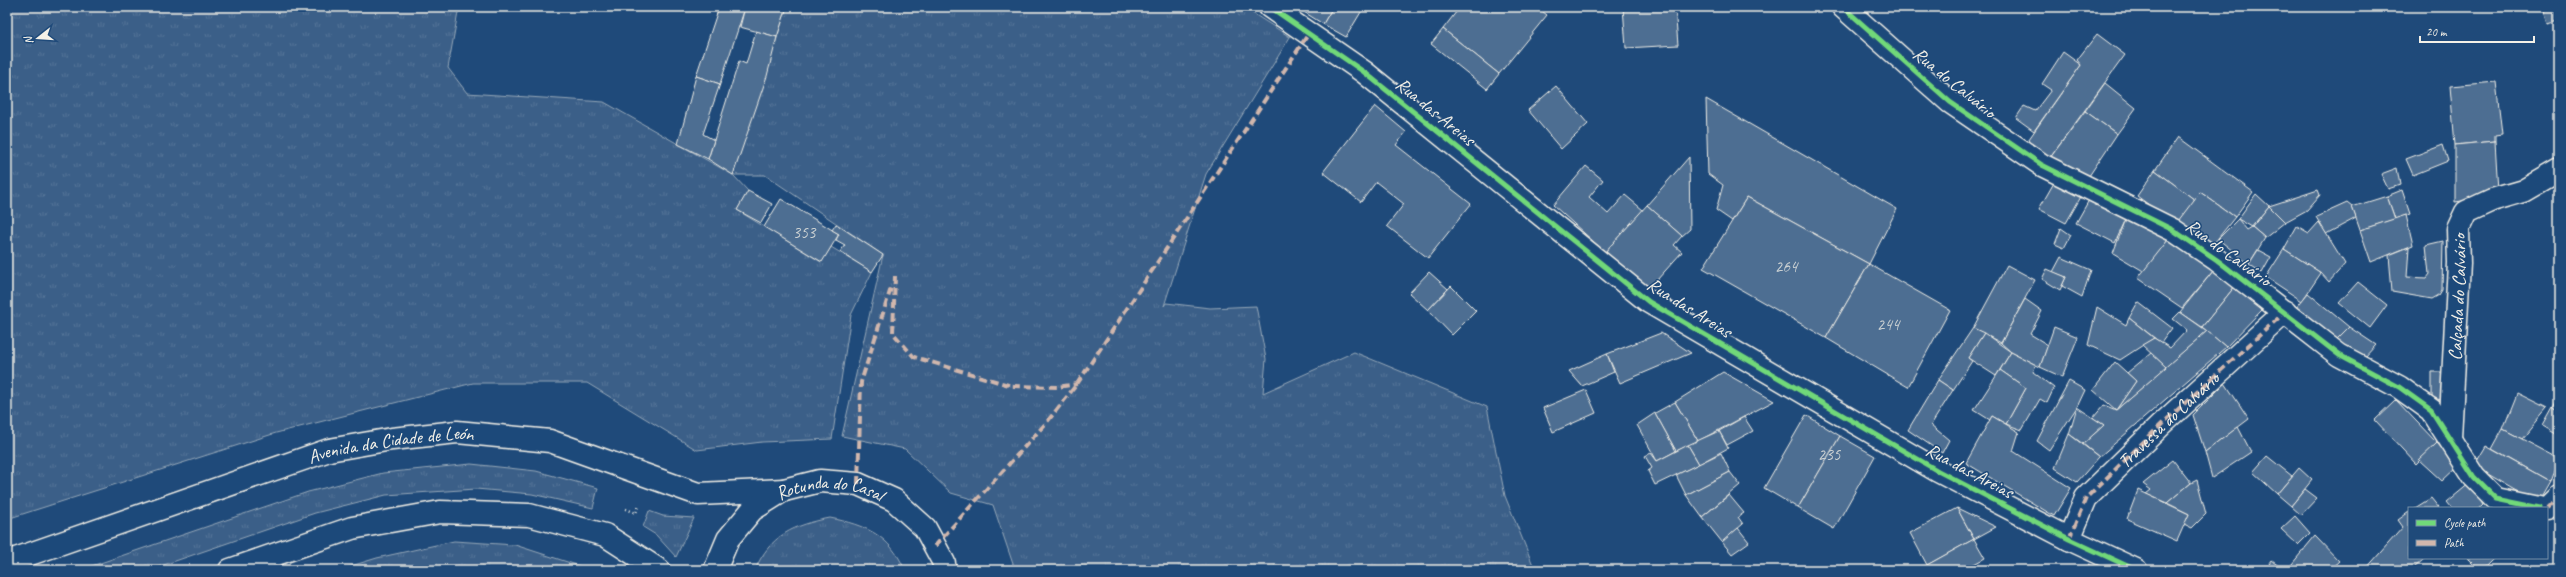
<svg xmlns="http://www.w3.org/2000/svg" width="2566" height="577" font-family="Caveat,sans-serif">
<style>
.grass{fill:url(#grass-tufts);stroke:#97a8b8}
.building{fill:#4d6e92;stroke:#f4f1e8}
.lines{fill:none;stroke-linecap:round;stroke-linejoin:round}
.minor-casing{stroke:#f4f1e8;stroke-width:25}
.major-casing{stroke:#f4f1e8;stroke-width:25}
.path{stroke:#f4f1e8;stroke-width:2.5;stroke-dasharray:1 3;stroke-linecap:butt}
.minor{stroke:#1f4a7a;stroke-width:22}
.major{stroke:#1f4a7a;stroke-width:22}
.quiet{stroke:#d1b7ad;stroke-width:4;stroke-dasharray:8 4;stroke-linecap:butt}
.cycleway-casing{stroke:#1f4a7a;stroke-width:8}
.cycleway{stroke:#71d979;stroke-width:5}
.labels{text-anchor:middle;stroke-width:3;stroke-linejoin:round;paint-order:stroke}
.number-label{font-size:17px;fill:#cad0d2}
.street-label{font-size:19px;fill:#f4f1e8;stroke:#1f4a7a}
</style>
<defs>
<pattern id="grass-tufts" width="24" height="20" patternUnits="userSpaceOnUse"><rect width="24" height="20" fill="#3a5f88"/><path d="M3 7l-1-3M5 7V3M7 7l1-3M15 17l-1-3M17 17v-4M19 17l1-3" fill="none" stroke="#577699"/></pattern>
</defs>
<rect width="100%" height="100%" fill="#1f4a7a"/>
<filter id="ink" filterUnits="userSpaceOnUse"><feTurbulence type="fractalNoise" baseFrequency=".025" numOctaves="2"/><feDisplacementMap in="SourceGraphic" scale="8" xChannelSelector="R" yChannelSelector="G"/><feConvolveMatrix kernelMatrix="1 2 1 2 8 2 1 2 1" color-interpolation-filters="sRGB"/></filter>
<g filter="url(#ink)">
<g class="grass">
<polygon points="7,7 459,7 448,68 467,93 604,102 733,175 787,7 1243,7 1290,37 1206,174 1164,306 1166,303 1210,308 1256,306 1266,359 1263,393 1354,352 1487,407 1505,496 1535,570 1015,570 993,505 951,493 905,449 842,436 883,255 765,175 733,175 748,191 737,210 821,262 831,247 872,272 851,315 832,439 762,442 697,450 587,383 473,383 276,433 7,519"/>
<polygon points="471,464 536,471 598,488 593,508 532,494 476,489 386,495 315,513 149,570 80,570 308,492 383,473"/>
<polygon points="649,511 663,516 694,518 676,557 656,535 643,527"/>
<path d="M830 518C865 525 890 535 905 570H755C770 535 794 525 830 518Z"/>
<polygon points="454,541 515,545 592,570 338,570 377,558"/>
</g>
<g class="building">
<polygon points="719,7 732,7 744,11 720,84 696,76"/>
<polygon points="732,7 787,7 777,37 740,27 744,11"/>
<polygon points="1296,7 1333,7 1323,24"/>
<polygon points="1333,7 1364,7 1346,37 1323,24"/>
<polygon points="1460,7 1520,9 1537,7 1547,15 1499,74 1443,29"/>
<polygon points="1623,7 1675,7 1678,45 1626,48"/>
<polygon points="2543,7 2559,7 2559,20 2548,23"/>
<polygon points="1443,29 1499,74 1487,89 1431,44"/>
<polygon points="756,31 777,37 767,76 733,175 708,159 739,61 746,64"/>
<polygon points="2097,34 2125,55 2047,162 2024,146 2081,65 2077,60"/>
<polygon points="2063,52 2081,65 2034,131 2016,118 2024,106 2035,111 2051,90 2042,84"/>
<polygon points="696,76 720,84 703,134 714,140 708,159 678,144"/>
<polygon points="2496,82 2502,134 2495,135 2495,141 2455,145 2450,86"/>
<polygon points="2105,83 2136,108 2117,134 2085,111"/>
<polygon points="1556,86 1588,124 1561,149 1528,110"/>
<polygon points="1706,99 1897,209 1869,264 1747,197 1732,221 1716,210 1723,185 1708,174"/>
<polygon points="1375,106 1406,132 1396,145 1471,204 1428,258 1387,226 1404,204 1376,182 1361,202 1323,172"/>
<polygon points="2085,111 2117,134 2085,182 2047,162"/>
<polygon points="2178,137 2253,192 2235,217 2200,192 2195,200 2155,170"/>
<polygon points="2495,141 2498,192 2477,199 2455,202 2455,145"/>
<polygon points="2443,145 2448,161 2413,175 2406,159"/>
<polygon points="1689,157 1690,229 1682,236 1647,205"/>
<polygon points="1586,166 1603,180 1589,197 1608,214 1625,195 1643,210 1605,252 1553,205"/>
<polygon points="2397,168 2400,185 2388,189 2381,174"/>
<polygon points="2155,170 2195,200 2176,225 2137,196"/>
<polygon points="2055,181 2082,195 2066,223 2039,209"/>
<polygon points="2318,190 2320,195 2307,210 2285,222 2269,206"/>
<polygon points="2402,190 2410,214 2395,219 2387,196"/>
<polygon points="748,191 772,204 761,223 737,210"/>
<polygon points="2200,192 2235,217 2211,247 2178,221"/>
<polygon points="2256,194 2269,206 2252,227 2238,219"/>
<polygon points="2387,196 2395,219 2360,230 2352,207"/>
<polygon points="1747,197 1869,264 1826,338 1703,268"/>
<polygon points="781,199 839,234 822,262 764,227"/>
<polygon points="2089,200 2126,219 2115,243 2076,223"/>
<polygon points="2347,203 2352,207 2356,218 2326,234 2316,217"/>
<polygon points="1647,205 1682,236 1674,245 1682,252 1648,290 1605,252"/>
<polygon points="2269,206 2285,222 2265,238 2252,227"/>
<polygon points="2406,215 2413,245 2371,262 2360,230"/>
<polygon points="2126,219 2168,240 2145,272 2113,253"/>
<polygon points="2238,219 2247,230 2252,227 2265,238 2249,264 2218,239"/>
<polygon points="2319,222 2345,264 2329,282 2321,273 2284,249 2297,226 2309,233"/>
<polygon points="836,224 883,255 872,272 840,252 845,245 836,240 839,234 832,230"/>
<polygon points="2061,228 2071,235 2064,248 2055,244"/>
<polygon points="2168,240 2214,270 2182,308 2138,278"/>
<polygon points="2443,241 2442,290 2439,295 2432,299 2392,292 2389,255 2409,247 2407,277 2426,278 2429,274 2426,245"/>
<polygon points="2284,249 2321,273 2302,301 2266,277"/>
<polygon points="2258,250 2271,257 2262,273 2249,264"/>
<polygon points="2061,257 2091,270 2082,297 2062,286 2066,277 2053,272"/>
<polygon points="1869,264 1950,310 1908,387 1826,338"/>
<polygon points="2007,265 2035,280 2001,343 1973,328"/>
<polygon points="2047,269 2066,277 2060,290 2042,279"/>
<polygon points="2214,270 2236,285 2202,327 2180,312"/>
<polygon points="1429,272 1448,289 1428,310 1409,293"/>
<polygon points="2358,282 2387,305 2370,328 2339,303"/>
<polygon points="2236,285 2263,309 2226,347 2202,327"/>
<polygon points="1451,286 1476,311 1452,335 1428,310"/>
<polygon points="2308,293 2349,327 2335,341 2296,308"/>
<polygon points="2025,299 2042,311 2030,334 2048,345 2040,367 2011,352 2001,343"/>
<polygon points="2138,302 2172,328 2161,343 2129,318"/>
<polygon points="2097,307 2126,325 2129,318 2154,338 2120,360 2088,345"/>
<polygon points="2180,312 2207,331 2166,367 2142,345 2154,338 2170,348 2187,330 2173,319"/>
<polygon points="2054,327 2078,337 2062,377 2040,367"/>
<polygon points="2349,327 2376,345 2364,358 2335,341"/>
<polygon points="1973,328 1984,333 1968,358 1972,361 1953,390 1938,380"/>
<polygon points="2207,331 2226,347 2099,457 2083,444 2104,425 2093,418 2104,405 2116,410"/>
<polygon points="1661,333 1691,353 1620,383 1607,354"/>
<polygon points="1984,333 2011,352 1996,376 1968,358"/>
<polygon points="2011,352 2036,365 2033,372 2054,388 2047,403 2040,399 2022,430 2006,424 2026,388 2000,370"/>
<polygon points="2151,353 2166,367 2116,410 2136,381 2127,373"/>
<polygon points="1607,354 1614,372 1582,386 1569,371"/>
<polygon points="2115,362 2136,381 2116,410 2093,390"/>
<polygon points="2000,370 2026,388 2006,424 1992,416 1990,420 1974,410"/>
<polygon points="1723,372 1774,401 1698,441 1675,402"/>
<polygon points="2432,372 2446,372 2443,401 2432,397"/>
<polygon points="1938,380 1953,390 1931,425 1949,440 1942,453 1908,430"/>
<polygon points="2069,381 2085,390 2077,407 2049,450 2037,441"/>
<polygon points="2225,383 2249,419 2205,452 2193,415"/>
<polygon points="1586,390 1596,413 1553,432 1543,408"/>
<polygon points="2517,394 2547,409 2522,439 2503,429"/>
<polygon points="2559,396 2559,412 2553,409"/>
<polygon points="2396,400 2437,443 2416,464 2375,420"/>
<polygon points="1675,402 1698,441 1676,451 1655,413"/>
<polygon points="2077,407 2104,425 2083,444 2069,434"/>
<polygon points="2553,409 2559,412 2559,437 2543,427"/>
<polygon points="1655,413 1676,451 1657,461 1637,425"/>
<polygon points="1806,415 1840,436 1798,508 1764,488"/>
<polygon points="1992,416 2019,432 2013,451 2071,488 2054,516 1966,463"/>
<polygon points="1744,417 1753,431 1727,445 1719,431"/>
<polygon points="2238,427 2251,452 2212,478 2205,452"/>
<polygon points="2503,429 2558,458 2550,482 2492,449"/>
<polygon points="1719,431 1728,448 1699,464 1688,445"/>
<polygon points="2069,434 2099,457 2077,482 2055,468"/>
<polygon points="1840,436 1875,456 1834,529 1798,508"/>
<polygon points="2437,443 2458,466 2442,481 2419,460"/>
<polygon points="1688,445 1699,464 1655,485 1648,471 1652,468 1645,456 1651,453 1657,461"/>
<polygon points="2486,446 2550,482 2538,503 2474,466"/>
<polygon points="1721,453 1730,472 1686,495 1676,475"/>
<polygon points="2267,456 2292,476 2277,494 2253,472"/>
<polygon points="2173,460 2191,483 2167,503 2146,494 2151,490 2143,484"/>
<polygon points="2299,468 2312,480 2291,506 2277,494"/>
<polygon points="1730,472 1740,485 1702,517 1686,495"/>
<polygon points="2197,480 2206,514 2192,528 2184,524 2189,514 2167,503 2191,483"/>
<polygon points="2470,483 2483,504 2479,508 2452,508 2447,502"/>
<polygon points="2305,489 2317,498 2301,515 2291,506"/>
<polygon points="2138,490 2189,514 2177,541 2127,519"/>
<polygon points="1729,495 1744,513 1738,517 1743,524 1722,542 1702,517"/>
<polygon points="2431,498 2439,508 2415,508"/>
<polygon points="1957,508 1974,539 1927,565 1910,533"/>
<polygon points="1957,508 1996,527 1974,539"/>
<polygon points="2409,512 2409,558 2425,558 2412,570 2365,570 2403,527 2398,520"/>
<polygon points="2295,516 2310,533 2298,545 2281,529"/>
<polygon points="1738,528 1749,542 1732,554 1722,542"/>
<polygon points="2315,536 2339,561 2329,570 2287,570"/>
<polygon points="1974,539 1985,558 1963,570 1930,570 1927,565"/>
<polygon points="2467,558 2494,558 2482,570 2479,570"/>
<polygon points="2272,561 2284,570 2266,570"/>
<polygon points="2089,564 2101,570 2085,570"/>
</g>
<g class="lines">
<defs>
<g id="minor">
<polyline points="1270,7 1364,72 1649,302 1938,471 2069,539 2136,570"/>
<polyline points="1843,7 1950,102 2042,165 2173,230 2217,260 2339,355 2399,387 2431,410 2474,477 2496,499 2539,508"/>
<path id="s1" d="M2450 438 2459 263 2458 229 2466 212 2492 200 2523 191 2559 170"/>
<polyline points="2547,509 2559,497"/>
<path id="s2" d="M2069 539 2086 498 2162 424 2285 312"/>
</g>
<g id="major">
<path id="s3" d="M7 562 329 450 392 439 457 432 550 441 698 494 784 490"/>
<polyline points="230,570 352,528 440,512 529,515 605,535 659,570"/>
<path id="s4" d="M715 570 728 539 752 510 784 490 820 481 858 484 894 500 925 528 944 563V570"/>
</g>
</defs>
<use href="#minor" class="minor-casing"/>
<use href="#major" class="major-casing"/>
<polyline class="path" points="626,509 636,513 639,506"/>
<use href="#minor" class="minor"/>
<use href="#major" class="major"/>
<g class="quiet">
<polyline points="2558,170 2559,171"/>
<polyline points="895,276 893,333 914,357 1012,386 1058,387 1077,384"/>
<polyline points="858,484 861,382 892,285"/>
<polyline points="2547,509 2559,497"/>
<polyline points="2069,539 2086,498 2162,424 2285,312"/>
<polyline points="935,546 1047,422 1077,384 1309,33"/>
</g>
<defs>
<g id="cycleway">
<polyline points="1270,7 1364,72 1649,302 1938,471 2069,539 2136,570"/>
<polyline points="1843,7 1950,102 2042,165 2173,230 2217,260 2339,355 2399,387 2431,410 2474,477 2496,499 2539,508"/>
</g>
</defs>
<use href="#cycleway" class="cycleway-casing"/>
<use href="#cycleway" class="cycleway"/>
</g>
</g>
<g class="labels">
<g class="number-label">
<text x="804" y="238">353</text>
<text x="1786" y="272">264</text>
<text x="1888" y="330">244</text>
<text x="1829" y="460">235</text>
</g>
<g class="street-label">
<text transform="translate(1955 82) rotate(39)" y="7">Rua do Calvário</text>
<text transform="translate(1436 111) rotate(39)" y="7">Rua das Areias</text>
<text transform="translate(2229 252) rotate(36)" y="7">Rua do Calvário</text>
<text dy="7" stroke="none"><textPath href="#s1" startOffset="141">Calçada do Calvário</textPath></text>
<text transform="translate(1690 307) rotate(32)" y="7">Rua das Areias</text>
<text dy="7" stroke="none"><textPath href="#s2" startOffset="158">Travessa do Calvário</textPath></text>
<text dy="7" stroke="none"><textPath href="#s3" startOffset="403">Avenida da Cidade de León</textPath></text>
<text transform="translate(1970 470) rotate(28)" y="7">Rua das Areias</text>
<text dy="7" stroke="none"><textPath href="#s4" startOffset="156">Rotunda do Casal</textPath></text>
</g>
</g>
<rect width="2566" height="577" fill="none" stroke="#1f4a7a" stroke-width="24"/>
<rect x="12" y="12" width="2542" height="553" fill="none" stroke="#f4f1e8" stroke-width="1.5" filter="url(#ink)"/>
<rect x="2408" y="507" width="140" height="52" fill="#1f4a7a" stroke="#748da6"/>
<rect x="2416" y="520" width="20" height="6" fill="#71d979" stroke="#748da6"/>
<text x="2444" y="527" font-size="12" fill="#f4f1e8">Cycle path</text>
<rect x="2416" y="540" width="20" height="6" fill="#d1b7ad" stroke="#748da6"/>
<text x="2444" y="547" font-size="12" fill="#f4f1e8">Path</text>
<g transform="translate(38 38) rotate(253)" stroke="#1f4a7a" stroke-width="3" paint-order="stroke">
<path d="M0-3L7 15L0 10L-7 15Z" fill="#f4f1e8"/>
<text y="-6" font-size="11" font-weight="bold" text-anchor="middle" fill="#f4f1e8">N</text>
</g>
<path d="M2420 36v6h114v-6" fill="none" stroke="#f4f1e8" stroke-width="2"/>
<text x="2426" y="36" font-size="12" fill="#f4f1e8" stroke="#1f4a7a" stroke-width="3" paint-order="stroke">20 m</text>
</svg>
